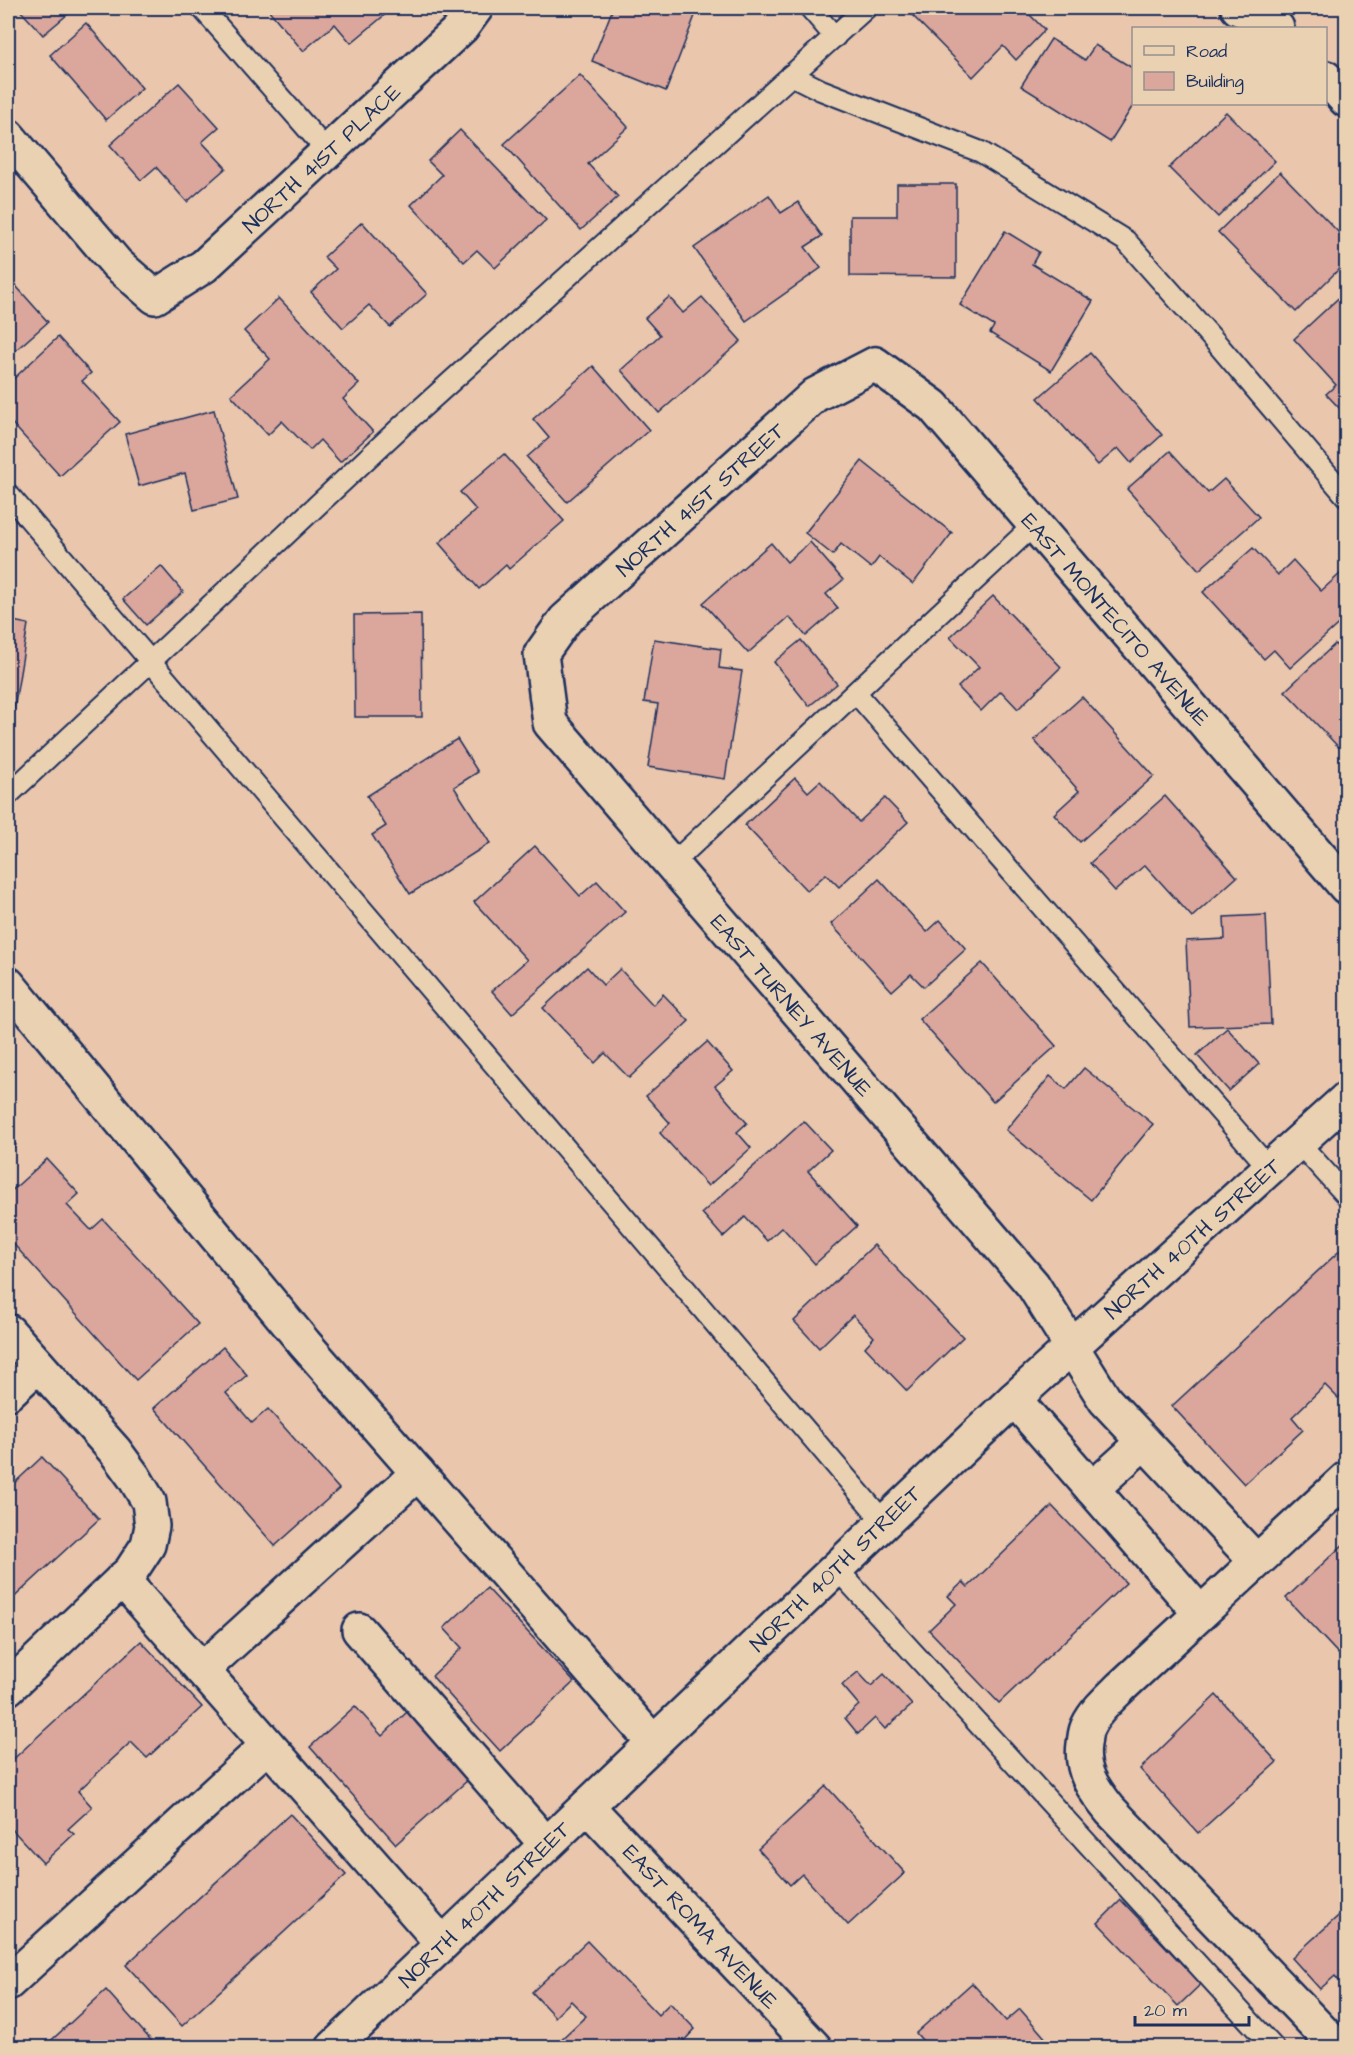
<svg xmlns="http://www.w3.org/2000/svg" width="1354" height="2055" font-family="'Architects Daughter',sans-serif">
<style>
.building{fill:#dba69b;stroke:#1b2f5e;stroke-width:1.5}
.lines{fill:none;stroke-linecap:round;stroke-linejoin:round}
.service-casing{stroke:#1b2f5e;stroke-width:24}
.minor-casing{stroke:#1b2f5e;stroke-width:38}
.secondary-casing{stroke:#1b2f5e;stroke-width:38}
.service{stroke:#ead1b2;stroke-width:20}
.minor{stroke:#ead1b2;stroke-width:33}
.secondary{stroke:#ead1b2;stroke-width:33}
.labels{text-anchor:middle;stroke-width:6;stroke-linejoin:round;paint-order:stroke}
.street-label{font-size:22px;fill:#1b2f5e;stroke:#ead1b2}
</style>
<rect width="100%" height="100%" fill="#e9c6ac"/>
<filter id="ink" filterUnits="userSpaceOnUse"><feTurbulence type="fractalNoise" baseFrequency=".0167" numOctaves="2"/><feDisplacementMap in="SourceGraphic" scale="12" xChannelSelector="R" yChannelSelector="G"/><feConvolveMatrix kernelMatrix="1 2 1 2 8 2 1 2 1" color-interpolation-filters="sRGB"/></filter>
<g filter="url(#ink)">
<g class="building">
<polygon points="18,8 75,8 43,35"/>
<polygon points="267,8 393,8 351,43 335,24 303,51"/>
<polygon points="613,8 698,8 666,91 592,61"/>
<polygon points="917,8 1023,8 1045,30 1016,60 1003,46 973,77 911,14"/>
<polygon points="86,23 142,88 106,120 50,55"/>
<polygon points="1051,39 1085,60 1095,45 1134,69 1134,104 1110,142 1021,86"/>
<polygon points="580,75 628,127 588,164 618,197 581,230 504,144"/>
<polygon points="179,83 219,127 202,142 226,168 187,202 156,167 141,180 110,145"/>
<polygon points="1226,112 1275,161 1218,217 1169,168"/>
<polygon points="460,130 546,220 495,268 477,250 464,262 411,205 442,175 428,161"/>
<polygon points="1280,172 1346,240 1346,262 1296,312 1218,232"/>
<polygon points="897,184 956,184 956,277 850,276 850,216 897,216"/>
<polygon points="769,195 781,213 798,202 822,236 805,247 821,268 746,321 694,248"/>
<polygon points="362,222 427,294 390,327 369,305 343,328 311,292 336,269 324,257"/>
<polygon points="1005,231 1039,252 1032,264 1093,301 1051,371 990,333 994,326 960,305"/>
<polygon points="8,277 48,322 8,357"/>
<polygon points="1346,291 1346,415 1326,394 1336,385 1294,339"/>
<polygon points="669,297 683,313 702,297 741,341 659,413 621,370 660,335 645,318"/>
<polygon points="279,298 359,384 343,399 373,432 340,462 320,440 310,450 282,421 268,435 231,395 270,359 244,331"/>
<polygon points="58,337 91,373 82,381 120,422 60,476 8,419 8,384"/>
<polygon points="1090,353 1162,435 1131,463 1118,448 1098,465 1038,398"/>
<polygon points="593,366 649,430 567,502 527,457 549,438 533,419"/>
<polygon points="214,410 238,499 194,510 185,473 139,486 125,434"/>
<polygon points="1170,451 1208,493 1224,479 1259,517 1199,570 1127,489"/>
<polygon points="504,454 564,521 509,569 506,565 479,589 439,543 476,510 460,492"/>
<polygon points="862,461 952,533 913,584 879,557 871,568 841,544 833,555 805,533"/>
<polygon points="810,542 843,580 826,594 838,608 806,636 789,617 748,653 703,603 771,543 787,562"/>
<polygon points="1253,548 1278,575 1293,560 1321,591 1341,573 1346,579 1346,617 1290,668 1274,650 1264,659 1203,592"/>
<polygon points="161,566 183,592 146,625 123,599"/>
<polygon points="993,596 1061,667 1018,709 1001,691 981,711 958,687 979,667 950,637"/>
<polygon points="421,614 422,717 355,717 354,615"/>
<polygon points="8,620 28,624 12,722 8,722"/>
<polygon points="654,639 721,649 719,668 742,671 725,779 648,767 658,704 644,702"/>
<polygon points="801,640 837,684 809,706 774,662"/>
<polygon points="1335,644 1346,656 1346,755 1285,691"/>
<polygon points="1082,697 1154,776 1080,842 1054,814 1079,791 1034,740"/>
<polygon points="457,739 478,772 454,787 490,843 410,894 372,835 386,826 367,796"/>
<polygon points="795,778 808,792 820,781 859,822 885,798 908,822 839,887 826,874 807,891 745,825"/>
<polygon points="1165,796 1237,877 1192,917 1145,865 1115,891 1090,863"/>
<polygon points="535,846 580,896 597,881 625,912 512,1014 492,991 527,960 474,902"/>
<polygon points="879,879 927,932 940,920 966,949 924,987 911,974 892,991 831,924"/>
<polygon points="1266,915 1271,1024 1190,1027 1186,941 1225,939 1224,917"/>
<polygon points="982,963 1056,1046 993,1102 919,1019"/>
<polygon points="587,967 603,985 620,969 653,1005 663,994 689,1021 629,1078 605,1053 595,1063 543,1008"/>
<polygon points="1227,1028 1259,1064 1229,1091 1197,1055"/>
<polygon points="707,1042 733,1071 715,1086 747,1123 737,1132 751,1148 708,1186 660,1133 670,1123 646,1096"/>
<polygon points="1084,1068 1153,1124 1091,1200 1006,1130 1050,1076 1066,1089"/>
<polygon points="804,1121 831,1150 808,1171 857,1226 815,1264 782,1227 767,1241 745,1217 723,1237 702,1213"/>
<polygon points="8,1135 16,1145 8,1153"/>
<polygon points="47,1159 79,1194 67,1205 91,1230 103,1219 198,1324 136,1380 8,1238 8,1194"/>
<polygon points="874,1245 963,1337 907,1391 865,1347 874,1337 853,1315 819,1348 794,1321"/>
<polygon points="1346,1245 1346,1390 1338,1398 1325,1385 1292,1417 1303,1430 1244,1484 1172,1406"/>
<polygon points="223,1347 247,1375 226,1393 252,1423 268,1409 339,1489 275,1546 154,1408"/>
<polygon points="42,1457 99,1519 8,1603 8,1489"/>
<polygon points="1052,1506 1126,1583 999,1703 929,1630 956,1604 948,1596 963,1582 968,1587"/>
<polygon points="1346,1542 1346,1662 1286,1598"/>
<polygon points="487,1588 574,1682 500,1751 432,1676 462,1648 444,1628"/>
<polygon points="141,1641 202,1707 147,1758 131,1742 78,1791 92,1807 68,1829 74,1834 43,1863 8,1825 8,1764"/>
<polygon points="858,1672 871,1686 884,1674 912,1705 885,1729 875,1718 858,1734 845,1718 859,1705 842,1685"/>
<polygon points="1216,1695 1277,1762 1198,1833 1140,1769"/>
<polygon points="355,1706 382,1736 407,1712 468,1780 396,1844 310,1747"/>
<polygon points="826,1786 905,1873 848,1925 802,1874 790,1885 758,1849"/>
<polygon points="290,1814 346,1875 182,2026 126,1965"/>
<polygon points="1121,1900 1201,1984 1178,2006 1098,1923"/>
<polygon points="1346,1909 1346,1989 1335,1976 1320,1989 1292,1958"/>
<polygon points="587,1941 658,2015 670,2003 695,2029 677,2048 557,2048 555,2045 586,2016 571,2001 555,2017 532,1992"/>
<polygon points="972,1983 1006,2021 1020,2009 1054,2048 929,2048 916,2033"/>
<polygon points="106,1990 158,2048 43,2048"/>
</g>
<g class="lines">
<defs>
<g id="service">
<polyline points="202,8 327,151"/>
<polyline points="810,8 835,37"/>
<polyline points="791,75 821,90 981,152 1126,241 1219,346 1346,496"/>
<polyline points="8,494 884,1522"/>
<polyline points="856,693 1269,1168"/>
<polyline points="8,795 404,424 866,8"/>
<polyline points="671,865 1035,524"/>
<polyline points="1298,1142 1346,1195"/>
<polyline points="836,1568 1274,2048"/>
</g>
<g id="minor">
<polyline points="1238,8 1270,21 1277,28"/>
<polyline points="1326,78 1346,100"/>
<polyline points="8,136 117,264 155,297 204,266 462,27 476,8"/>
<polyline points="8,984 305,1344 653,1742"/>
<polyline points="8,1331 115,1451 134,1477 149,1502 152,1526 148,1545 131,1571 8,1688"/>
<polyline points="8,1393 38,1365"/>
<polyline points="1014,1399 1200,1613"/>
<polyline points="1092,1489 1144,1442"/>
<polyline points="1256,1561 1105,1400 1033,1285 550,723 541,654 565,620 815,395 875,364 933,406 1346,887"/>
<polyline points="122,1579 442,1943"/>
<polyline points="359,1630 546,1844"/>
<polyline points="202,1670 418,1473"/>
<polyline points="587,1806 815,2048"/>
<polyline points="8,1983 267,1746"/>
<path d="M1338 2048 1110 1810C1094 1790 1080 1771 1084 1744 1085 1738 1085 1731 1088 1726 1095 1711 1110 1698 1121 1687L1346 1479"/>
</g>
<polyline id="secondary" points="333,2048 1014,1399 1346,1099"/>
</defs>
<use href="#service" class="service-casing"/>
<use href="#minor" class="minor-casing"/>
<use href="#secondary" class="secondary-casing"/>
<use href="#service" class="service"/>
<use href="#minor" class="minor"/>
<use href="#secondary" class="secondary"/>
</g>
</g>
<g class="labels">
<g class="street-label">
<text transform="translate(321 158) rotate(-43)" y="8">NORTH 41ST PLACE</text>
<text transform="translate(700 499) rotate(-42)" y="8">NORTH 41ST STREET</text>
<text transform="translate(1116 619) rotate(49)" y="8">EAST MONTECITO AVENUE</text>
<text transform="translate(792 1005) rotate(49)" y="8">EAST TURNEY AVENUE</text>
<text transform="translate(1192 1238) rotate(-42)" y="8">NORTH 40TH STREET</text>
<text transform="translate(835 1568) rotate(-44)" y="8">NORTH 40TH STREET</text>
<text transform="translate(484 1904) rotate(-44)" y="8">NORTH 40TH STREET</text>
<text transform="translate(701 1926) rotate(47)" y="8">EAST ROMA AVENUE</text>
</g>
</g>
<rect width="1354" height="2055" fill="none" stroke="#ead1b2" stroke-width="30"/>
<rect x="15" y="15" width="1324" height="2025" fill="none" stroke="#1b2f5e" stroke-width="2" filter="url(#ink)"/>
<rect x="1132" y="27" width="195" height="78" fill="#ead1b2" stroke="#979090" stroke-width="1.5"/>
<rect x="1144" y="46" width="30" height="9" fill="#ead1b2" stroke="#979090" stroke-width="1.5"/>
<text x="1186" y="57" font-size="18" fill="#1b2f5e">Road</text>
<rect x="1144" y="72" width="30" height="18" fill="#dba69b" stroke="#979090" stroke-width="1.5"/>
<text x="1186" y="87" font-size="18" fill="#1b2f5e">Building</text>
<path d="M1135 2016v9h114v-9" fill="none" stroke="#1b2f5e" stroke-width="3"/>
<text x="1144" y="2016" font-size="18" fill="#1b2f5e" stroke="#ead1b2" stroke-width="4.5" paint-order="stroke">20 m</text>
</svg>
